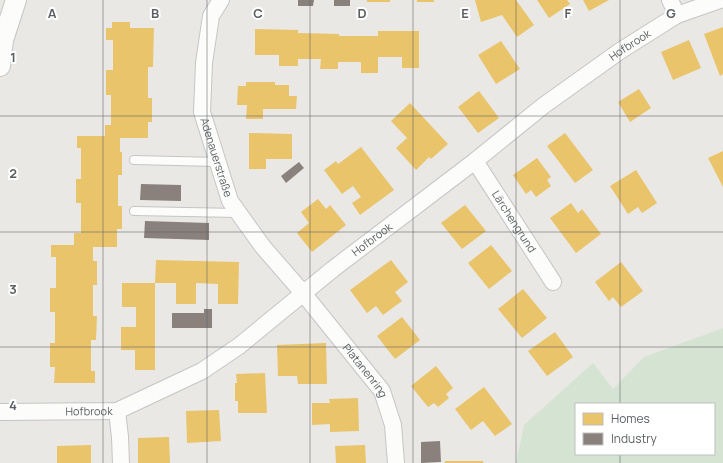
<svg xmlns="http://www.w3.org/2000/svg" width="723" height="463" font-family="Manrope,sans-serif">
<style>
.green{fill:#d5e4d2;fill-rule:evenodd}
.homes{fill:#e9c46a}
.industry{fill:#8a817c}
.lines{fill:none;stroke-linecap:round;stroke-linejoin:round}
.service-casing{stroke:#c4c5c5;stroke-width:10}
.minor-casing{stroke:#c4c5c5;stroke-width:18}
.tertiary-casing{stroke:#c4c5c5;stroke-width:22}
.service{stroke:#fcfcfb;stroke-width:8}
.minor{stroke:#fcfcfb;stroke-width:16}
.tertiary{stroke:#fcfcfb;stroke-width:20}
.grid{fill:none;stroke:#5b5f62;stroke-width:1;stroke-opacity:0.55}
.labels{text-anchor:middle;stroke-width:4;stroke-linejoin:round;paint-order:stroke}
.street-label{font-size:11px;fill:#5b5f62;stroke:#fff}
.grid-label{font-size:13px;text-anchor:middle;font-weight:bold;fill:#5b5f62;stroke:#fff;stroke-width:4;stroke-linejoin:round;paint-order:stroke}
</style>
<rect width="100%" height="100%" fill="#eae8e5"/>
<path class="green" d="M723 328V463H516L524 425 593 363 613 389 644 357ZM576 404H714V454H576Z"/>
<g class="homes">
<rect x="367" y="0" width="23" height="2"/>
<rect x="417" y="0" width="17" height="2"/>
<polygon points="475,0 516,0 534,25 517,37 502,15 481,22"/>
<polygon points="537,0 567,0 570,4 549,18"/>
<polygon points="583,0 609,0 589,11"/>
<polygon points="112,22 130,22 130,28 154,28 153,67 148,67 148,98 152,98 152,122 148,122 148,138 120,138 120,152 122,152 122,175 118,175 118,206 122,206 122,229 117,229 117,247 93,247 93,261 97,261 97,285 93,285 93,316 97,316 96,340 91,340 91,371 95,371 95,383 54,383 55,367 50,367 50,343 55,343 55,312 50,312 50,288 56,288 56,257 51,257 51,245 74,245 74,233 81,233 81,203 76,203 76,179 81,179 81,148 77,148 77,136 105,136 105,125 111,125 111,95 106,95 106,70 113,70 113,40 106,40 106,28 112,28"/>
<polygon points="723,27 723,74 720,76 704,34"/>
<polygon points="255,29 298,30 298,33 339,34 339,36 378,36 378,31 419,31 419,68 402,68 402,57 378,57 378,73 361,73 361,62 338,62 338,69 320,69 321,59 298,59 298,66 279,66 279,55 255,55"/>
<polygon points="689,40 701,68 673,80 661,52"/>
<polygon points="501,41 520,69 496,84 478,55"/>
<polygon points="246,82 275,82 275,85 289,85 289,96 297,96 296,109 263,109 263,119 246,119 247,105 237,105 238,86 246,86"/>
<polygon points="639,89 651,108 630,122 618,102"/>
<polygon points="479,91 499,118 478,133 458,107"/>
<polygon points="410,103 448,144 431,159 429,157 416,170 396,148 407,138 391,121"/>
<polygon points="249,133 292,134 292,159 266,159 266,169 249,169"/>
<polygon points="565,133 593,170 575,183 547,146"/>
<polygon points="361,147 394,190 360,215 352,203 361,197 353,186 342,194 324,170 336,161 338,164"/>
<polygon points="723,151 723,187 708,158"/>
<polygon points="537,158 551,177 547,180 551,186 536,197 531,190 526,194 513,175"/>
<polygon points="636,170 657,203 642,213 638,207 628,214 610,186"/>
<polygon points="318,199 326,209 330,205 346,225 312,252 297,233 309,223 301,212"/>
<polygon points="571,203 578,213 582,209 601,234 576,253 550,218"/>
<polygon points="465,205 486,231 462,249 441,223"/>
<polygon points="491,245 512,271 489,289 468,263"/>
<polygon points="156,260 239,262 238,304 218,304 218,284 196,283 196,304 176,304 176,283 155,283"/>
<polygon points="391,260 408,282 395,292 402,301 383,315 376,306 367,313 350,290"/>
<polygon points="621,262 643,291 621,307 613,297 609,301 595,282"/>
<polygon points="122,283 155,283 155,370 135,370 135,350 121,350 121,327 136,327 136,307 122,307"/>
<polygon points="523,289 547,318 522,338 498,309"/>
<polygon points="402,317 420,340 395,359 377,336"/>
<polygon points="555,332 573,357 547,376 528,351"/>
<polygon points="326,343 327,384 298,384 297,376 278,376 277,345"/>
<polygon points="436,366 453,388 446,394 449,398 438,407 434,403 428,407 411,386"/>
<polygon points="265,373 267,413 238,413 238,401 235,401 235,383 237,383 236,374"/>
<polygon points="484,387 512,424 495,436 483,421 471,430 455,409"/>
<polygon points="358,398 359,431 330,432 330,424 312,425 312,403 330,403 329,399"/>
<polygon points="219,410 221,441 187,443 186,411"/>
<polygon points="169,437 170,463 138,463 138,438"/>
<polygon points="91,445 91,463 57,463 57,446"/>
<polygon points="365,445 366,463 336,463 335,446"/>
<rect x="445" y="461" width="38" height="2"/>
</g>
<g class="industry">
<polygon points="298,0 314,0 313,6 298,6"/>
<rect x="334" y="0" width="16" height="6"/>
<polygon points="299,162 304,168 286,183 281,176"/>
<polygon points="141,184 181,185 181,201 140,200"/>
<polygon points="145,221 209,223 209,240 144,238"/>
<polygon points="204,309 212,309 212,328 172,328 172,313 204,313"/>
<polygon points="440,441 441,462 421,463 421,442"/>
</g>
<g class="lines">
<defs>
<g id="service">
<polyline points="134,160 218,162"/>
<polyline points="134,211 238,213"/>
</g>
<g id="minor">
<path id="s1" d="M221 0 211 16 204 63 202 112 230 201 263 247 303 293 382 391 393 425 396 463"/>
<polyline points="670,0 677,15"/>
<path id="s2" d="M475 161 553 282"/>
<polyline points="117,411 120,437 121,463"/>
<path id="s3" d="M0 412 117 411 202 371 239 346 333 269 475 161 543 106 620 51 677 15 720 0"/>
</g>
<g id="tertiary">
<polyline points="0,48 3,40 16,0"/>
<polyline points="0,66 3,40"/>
</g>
</defs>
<use href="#service" class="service-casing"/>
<use href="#minor" class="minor-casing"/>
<use href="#tertiary" class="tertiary-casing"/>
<use href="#service" class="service"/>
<use href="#minor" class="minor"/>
<use href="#tertiary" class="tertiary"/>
</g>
<path class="grid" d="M103 0V463M207 0V463M310 0V463M413 0V463M516 0V463M620 0V404M0 116H723M0 232H723M0 347H723M620 454V463"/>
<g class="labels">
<g class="street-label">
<text dy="4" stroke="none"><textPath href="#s3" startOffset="749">Hofbrook</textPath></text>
<text dy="4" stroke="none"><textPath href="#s1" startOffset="163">Adenauerstraße</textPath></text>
<text dy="4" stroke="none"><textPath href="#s2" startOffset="72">Lärchengrund</textPath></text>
<text dy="4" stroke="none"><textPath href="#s3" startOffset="426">Hofbrook</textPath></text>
<text dy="4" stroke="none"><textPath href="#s1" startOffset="426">Platanenring</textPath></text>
<text dy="4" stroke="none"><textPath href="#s3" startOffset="89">Hofbrook</textPath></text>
</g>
</g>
<g class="grid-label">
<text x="52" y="18">A</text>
<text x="155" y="18">B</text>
<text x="258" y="18">C</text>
<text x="362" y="18">D</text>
<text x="465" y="18">E</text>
<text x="568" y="18">F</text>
<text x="671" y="18">G</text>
<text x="13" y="62">1</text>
<text x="13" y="178">2</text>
<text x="13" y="294">3</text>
<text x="13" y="410">4</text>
</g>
<rect x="575" y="403" width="140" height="52" fill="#ffffff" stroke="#bdbfc0"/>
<rect x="583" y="413" width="20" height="12" fill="#e9c46a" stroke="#bdbfc0"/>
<text x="611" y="423" font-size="12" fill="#5b5f62">Homes</text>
<rect x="583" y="433" width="20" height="12" fill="#8a817c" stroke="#bdbfc0"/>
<text x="611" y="443" font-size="12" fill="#5b5f62">Industry</text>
</svg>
